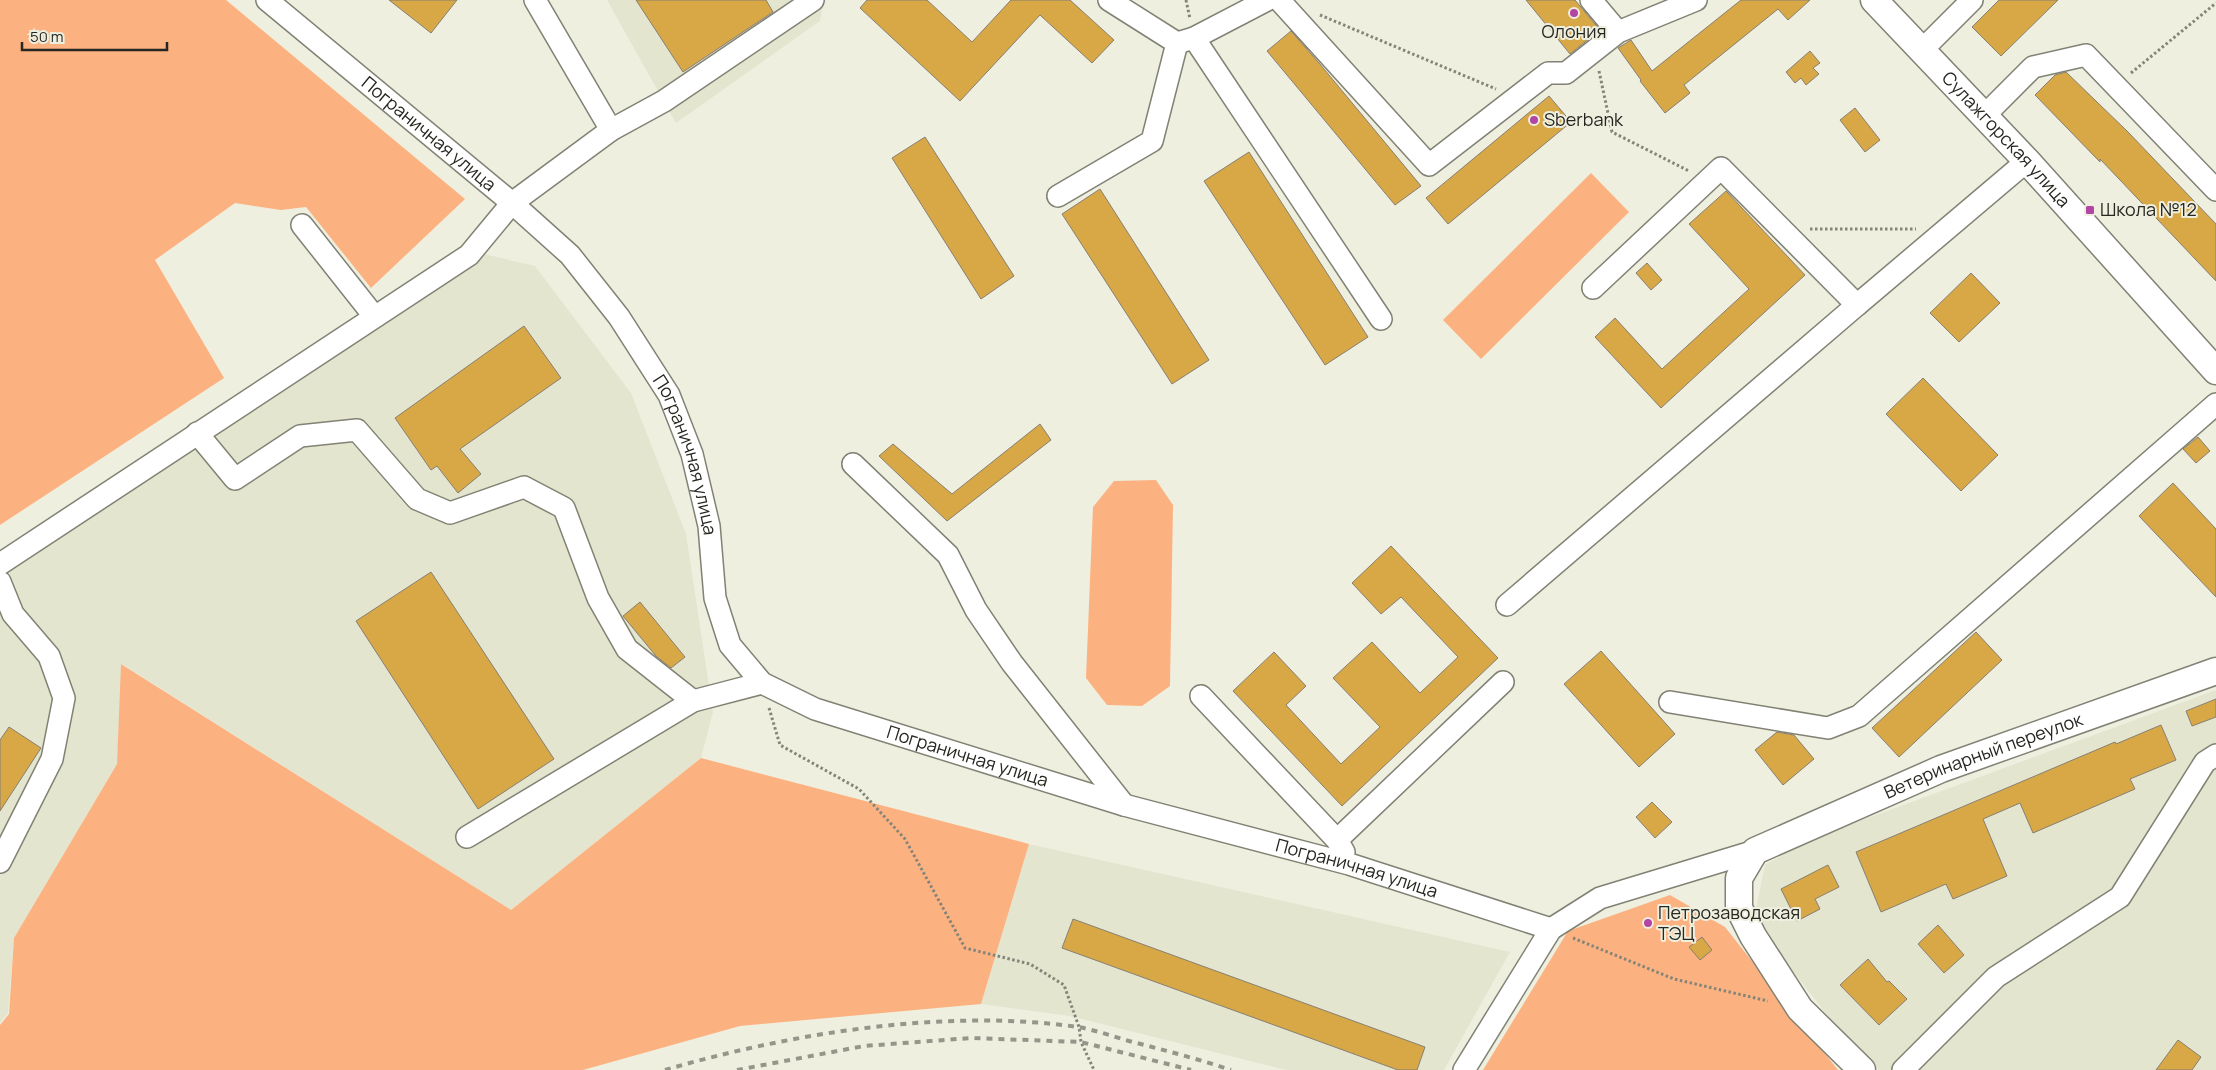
<svg xmlns="http://www.w3.org/2000/svg" width="2216" height="1070" font-family="Manrope,sans-serif">
<style>
.built{fill:#e4e5ce}
.green{fill:#fcb280}
.building{fill:#d8a847;stroke:#867f72}
.lines{fill:none;stroke-linecap:round;stroke-linejoin:round}
.minor-casing{stroke:#818274;stroke-width:24}
.major-casing{stroke:#818274;stroke-width:29}
.path{stroke:#848479;stroke-width:3;stroke-dasharray:2.5 2.5;stroke-linecap:butt}
.minor{stroke:#fff;stroke-width:21}
.major{stroke:#fff;stroke-width:26}
.rail{stroke:#95958a;stroke-width:4;stroke-dasharray:6 6;stroke-linecap:butt}
.poi-dot{fill:#b345a4;stroke:#efefe0;stroke-width:2}
.labels{text-anchor:middle;stroke-width:4;stroke-linejoin:round;paint-order:stroke}
.poi-label{font-size:18px;fill:#272721;stroke:#efefe0;text-anchor:start}
.street-label{font-size:18px;fill:#272721;stroke:#efefe0}
</style>
<rect width="100%" height="100%" fill="#efefe0"/>
<g class="built">
<polygon points="607,0 824,0 820,21 676,123"/>
<polygon points="484,254 535,266 631,393 686,534 713,712 701,758 511,910 122,664 117,764 14,938 8,1013 0,1023 0,577"/>
<polygon points="2216,690 2216,1070 1879,1070 1841,1033 1775,948 1756,908 1765,865 1811,839"/>
<polygon points="1029,844 1510,952 1444,1070 1286,1070 1070,1016 981,1004"/>
</g>
<g class="green">
<polygon points="0,0 226,0 465,199 371,288 306,207 281,210 235,203 155,260 224,378 0,525"/>
<polygon points="1591,173 1629,212 1481,359 1443,320"/>
<polygon points="1156,480 1173,505 1170,686 1142,706 1107,705 1086,678 1093,507 1114,481"/>
<polygon points="121,664 511,910 701,758 1029,844 981,1004 740,1026 583,1070 0,1070 0,1025 9,1014 14,938 117,764"/>
<polygon points="1670,895 1725,927 1838,1070 1483,1070 1568,931"/>
</g>
<g class="building">
<polygon points="389,0 457,0 431,33"/>
<polygon points="636,0 766,0 773,12 683,72"/>
<polygon points="867,0 927,0 972,42 1011,0 1070,0 1114,40 1092,63 1040,15 960,101 860,8"/>
<polygon points="1526,0 1575,0 1600,30 1570,54"/>
<polygon points="1741,0 1810,0 1788,20 1778,9 1684,85 1690,93 1665,113 1640,81 1641,80 1618,48 1631,40 1652,71"/>
<polygon points="1999,0 2058,0 2001,56 1972,27"/>
<polygon points="1291,31 1319,63 1421,186 1395,205 1267,51"/>
<polygon points="1810,51 1820,63 1813,68 1819,74 1806,85 1801,78 1795,83 1786,72"/>
<polygon points="2066,72 2128,132 2216,224 2216,281 2100,159 2100,162 2035,95 2055,75"/>
<polygon points="1549,96 1571,122 1448,224 1426,198"/>
<polygon points="1855,108 1880,140 1865,152 1840,120"/>
<polygon points="925,137 1014,276 981,299 892,158"/>
<polygon points="1249,152 1368,337 1325,365 1204,181"/>
<polygon points="1100,189 1209,360 1172,384 1062,214"/>
<polygon points="1726,191 1805,275 1661,408 1595,337 1615,318 1662,369 1749,289 1689,224"/>
<polygon points="1647,263 1662,280 1651,290 1636,273"/>
<polygon points="1971,273 2000,303 1959,342 1930,313"/>
<polygon points="524,326 561,378 460,449 481,474 458,493 437,466 431,470 395,418"/>
<polygon points="1923,378 1998,455 1961,491 1886,414"/>
<polygon points="1040,424 1051,440 947,521 879,456 893,444 952,494"/>
<polygon points="2198,437 2210,451 2196,463 2183,449"/>
<polygon points="2173,483 2216,529 2216,597 2139,516"/>
<polygon points="1391,546 1498,658 1342,806 1233,691 1274,652 1306,686 1286,705 1341,764 1380,727 1333,678 1372,642 1420,693 1458,657 1401,597 1381,614 1352,583"/>
<polygon points="431,572 554,759 478,809 356,621"/>
<polygon points="640,602 685,657 671,668 656,656 623,616"/>
<polygon points="1976,632 2002,660 1899,757 1872,728"/>
<polygon points="1601,651 1675,734 1639,767 1564,684"/>
<polygon points="2216,699 2216,717 2192,726 2186,711"/>
<polygon points="2161,725 2176,760 2130,779 2135,789 2033,833 2020,803 1983,819 2007,876 1953,899 1946,884 1881,912 1856,852 2115,742 2116,744"/>
<polygon points="9,727 41,748 0,811 0,740"/>
<polygon points="1777,732 1794,735 1814,759 1783,785 1755,750"/>
<polygon points="1652,802 1672,822 1655,838 1636,817"/>
<polygon points="1828,865 1839,887 1815,899 1820,909 1797,921 1781,889"/>
<polygon points="1073,919 1425,1047 1417,1070 1398,1070 1062,948"/>
<polygon points="1938,925 1964,955 1944,973 1918,944"/>
<polygon points="1702,937 1712,950 1700,960 1689,947"/>
<polygon points="1868,959 1887,982 1889,981 1907,999 1879,1025 1840,985"/>
<polygon points="2178,1040 2201,1057 2192,1070 2156,1070"/>
</g>
<g class="lines">
<defs>
<g id="minor">
<path id="s1" d="M267 0 512 203 570 255 619 317 669 395 692 454 709 526 715 598 730 645 762 683 815 709 1124 805 1349 864 1551 929 1600 898 1755 851"/>
<polyline points="535,0 611,130"/>
<polyline points="1109,0 1177,43 1194,38 1267,0"/>
<polyline points="1279,0 1429,165 1548,73 1566,73 1618,32 1696,0"/>
<polyline points="1591,0 1618,32"/>
<polyline points="1194,38 1381,319"/>
<polyline points="1921,51 1972,0"/>
<polyline points="1983,117 2033,67 2086,55 2216,190"/>
<polyline points="1058,196 1152,141 1177,43"/>
<polyline points="302,225 374,316"/>
<polyline points="1593,288 1721,168 1857,305 2027,161"/>
<polyline points="197,433 235,479 300,436 357,430 417,499 450,513 524,487 564,508 598,598 627,649 693,701"/>
<polyline points="853,464 948,555 976,610 1012,663 1124,805"/>
<polyline points="0,564 469,255 512,203 611,130 664,101 813,0"/>
<polyline points="0,582 13,614 49,656 64,698 52,759 0,862"/>
<polyline points="1507,605 1857,305"/>
<polyline points="1201,696 1337,840 1344,852"/>
<polyline points="1670,702 1828,728 1859,716 2216,404"/>
<polyline points="467,837 693,701 762,683"/>
<polyline points="1337,840 1503,682"/>
<polyline points="1464,1070 1551,929"/>
<polyline points="1903,1070 1996,977 2120,897 2205,762 2216,755"/>
</g>
<g id="major">
<path id="s2" d="M1874 0 2027 161 2216 371"/>
<path id="s3" d="M1862 1070 1800 1009 1753 936 1739 908V878L1755 851 1941 769 2216 671"/>
</g>
</defs>
<use href="#minor" class="minor-casing"/>
<use href="#major" class="major-casing"/>
<g class="path">
<polyline points="1186,0 1190,19"/>
<polyline points="1320,15 1496,89"/>
<polyline points="1599,71 1612,132 1689,171"/>
<polyline points="2131,73 2216,3"/>
<polyline points="1810,229 1916,229"/>
<polyline points="769,708 780,745 859,789 905,839 965,948 1030,964 1064,985 1079,1027 1081,1042 1094,1070"/>
<polyline points="1573,938 1674,979 1768,1001"/>
</g>
<use href="#minor" class="minor"/>
<use href="#major" class="major"/>
<g class="rail">
<path d="M665 1070C791 1033 947 1008 1078 1027 1095 1030 1112 1036 1129 1041 1164 1050 1198 1059 1231 1070"/>
<polyline points="737,1070 864,1046 971,1038 1081,1042 1191,1070"/>
</g>
</g>
<g class="poi-dot">
<circle cx="1574" cy="13" r="5"/>
<circle cx="1534" cy="120" r="5"/>
<rect x="2085" y="205" width="10" height="10" rx="2.5"/>
<circle cx="1648" cy="923" r="5"/>
</g>
<g class="labels">
<g class="poi-label">
<text x="1574" y="38" text-anchor="middle">Олония</text>
<text x="1544" y="126">Sberbank</text>
<text x="2100" y="216">Школа №12</text>
<text x="1658" y="919">Петрозаводская<tspan x="1658" dy="21">ТЭЦ</tspan></text>
</g>
<g class="street-label">
<text dy="6" stroke="none"><textPath href="#s1" startOffset="210">Пограничная улица</textPath></text>
<text dy="6" stroke="none"><textPath href="#s2" startOffset="192">Сулажгорская улица</textPath></text>
<text dy="6" stroke="none"><textPath href="#s1" startOffset="630">Пограничная улица</textPath></text>
<text dy="6" stroke="none"><textPath href="#s1" startOffset="1095">Пограничная улица</textPath></text>
<text dy="6" stroke="none"><textPath href="#s3" startOffset="514">Ветеринарный переулок</textPath></text>
<text dy="6" stroke="none"><textPath href="#s1" startOffset="1500">Пограничная улица</textPath></text>
</g>
</g>
<path d="M22 42v8h145v-8" fill="none" stroke="#272721" stroke-width="2.5"/>
<text x="30" y="42" font-size="15" fill="#272721" stroke="#efefe0" stroke-width="4" paint-order="stroke">50 m</text>
</svg>
